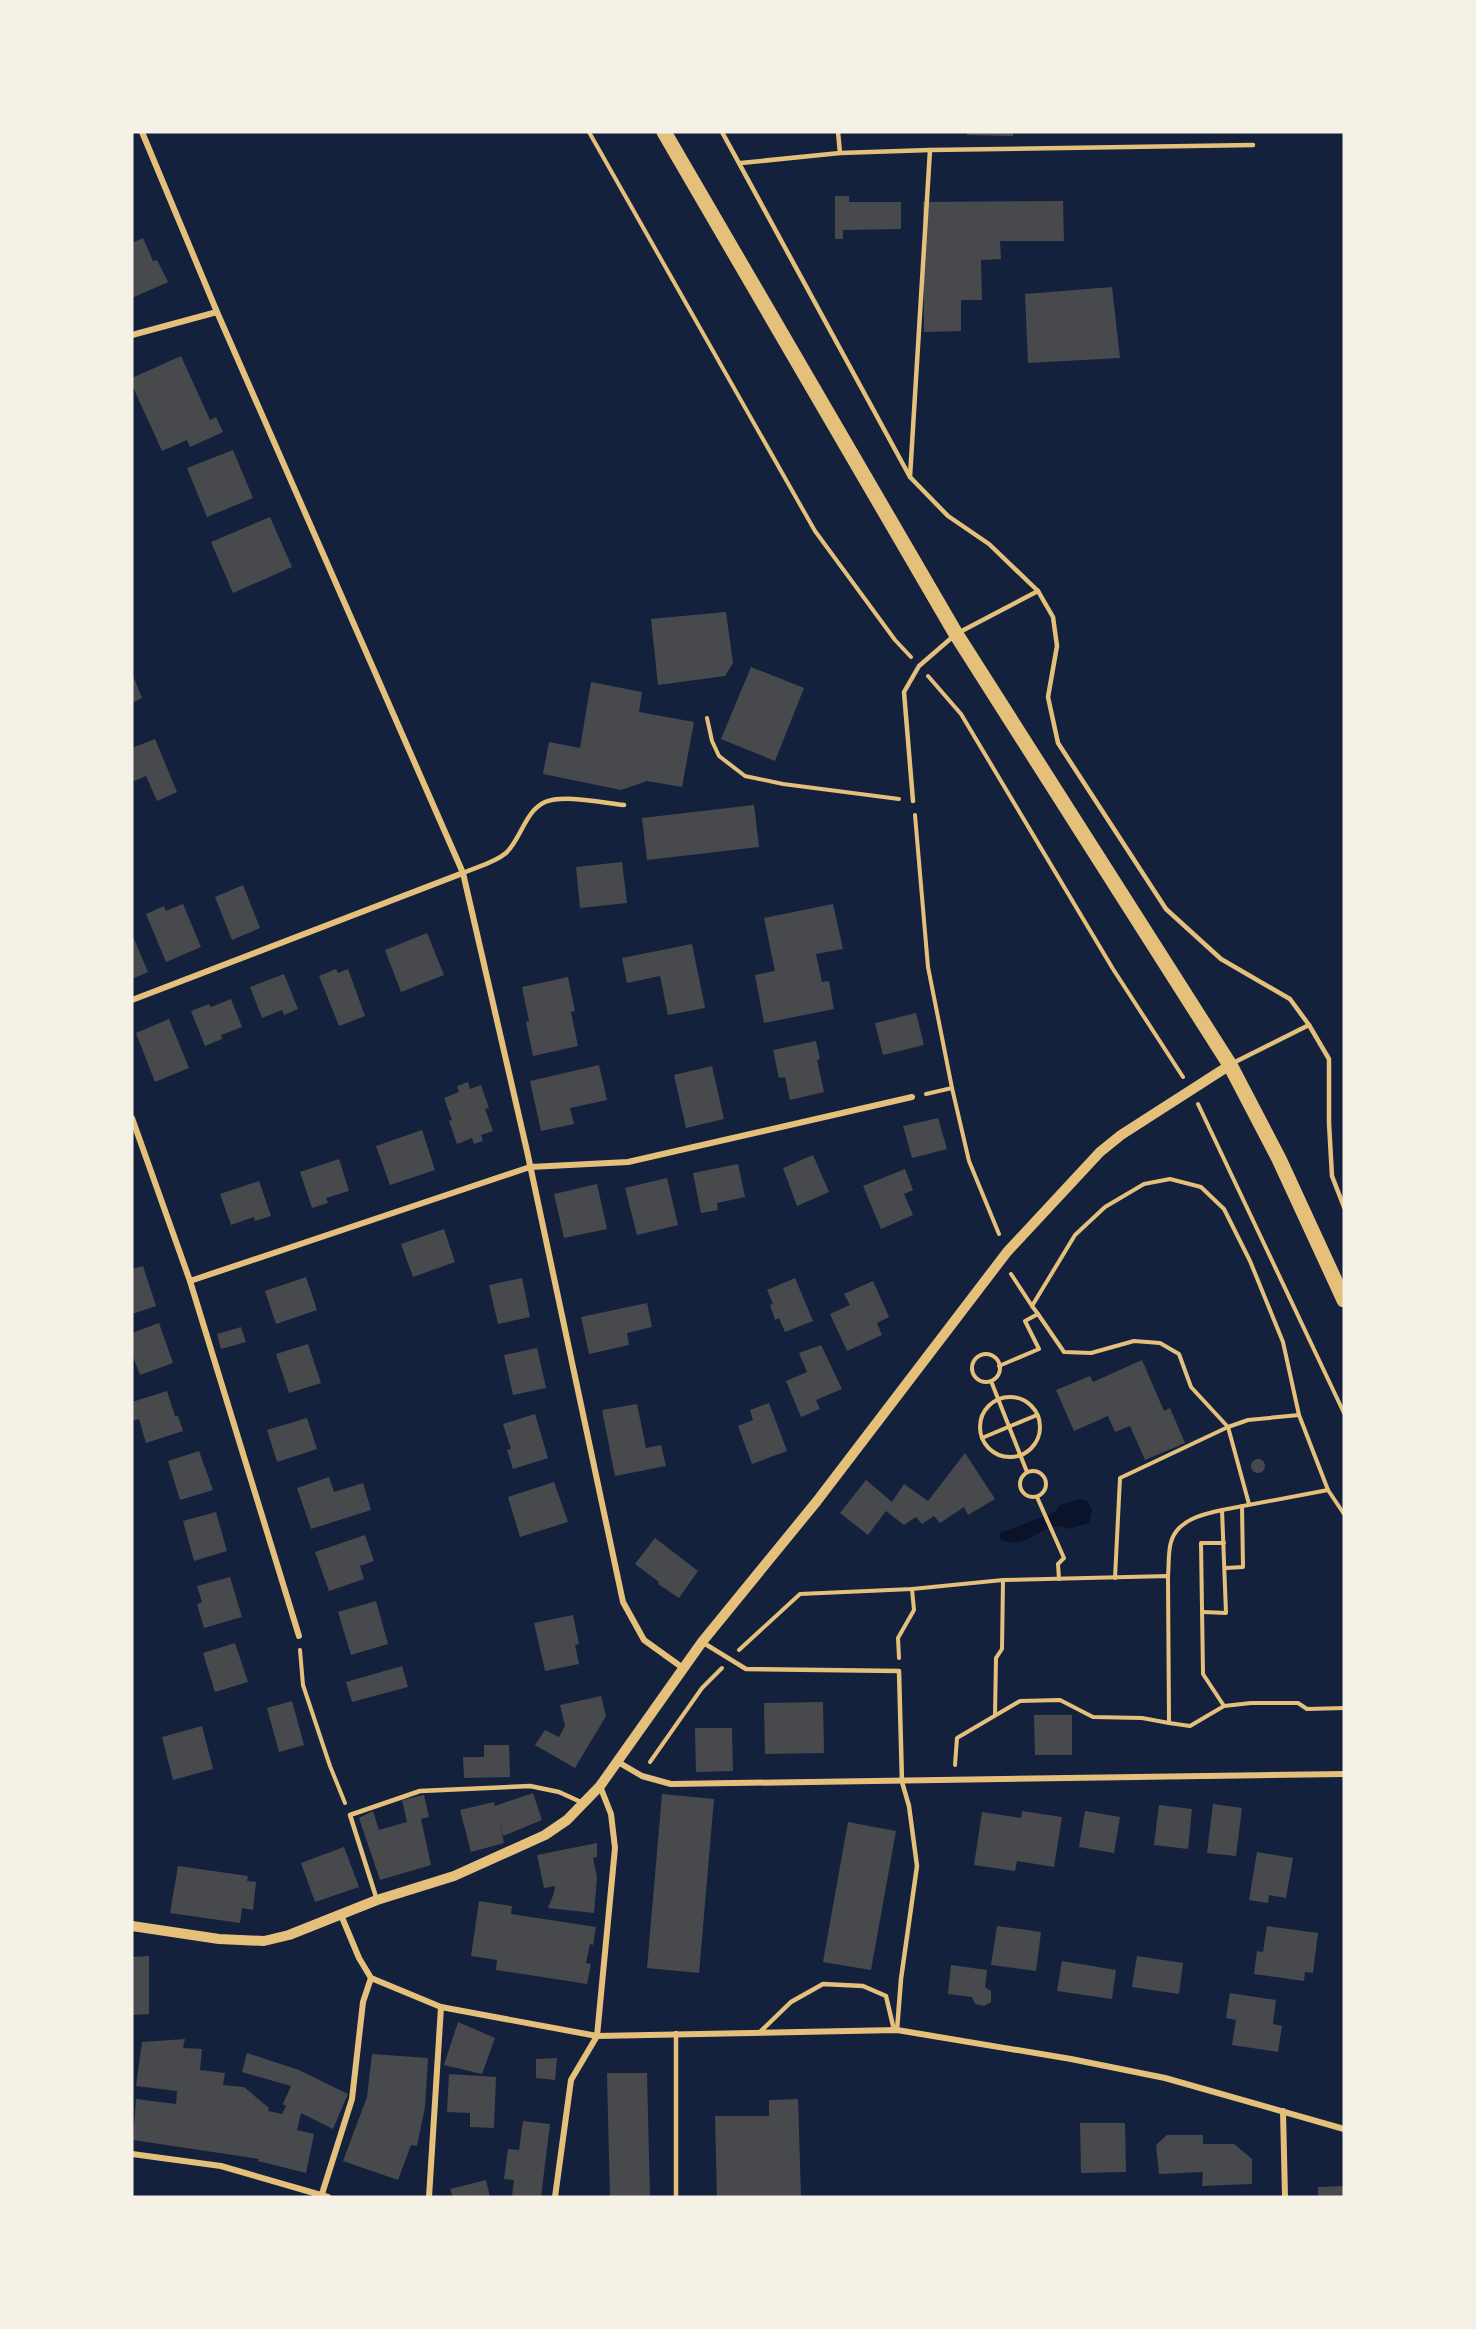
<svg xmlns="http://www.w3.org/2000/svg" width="1476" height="2329" font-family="Cabin,sans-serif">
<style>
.water{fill:#0b132b}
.building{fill:#48494c}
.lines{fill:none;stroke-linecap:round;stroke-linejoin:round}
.path{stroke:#e5c07b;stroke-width:4}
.service{stroke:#e5c07b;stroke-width:4.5}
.minor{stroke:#e5c07b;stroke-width:6}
.tertiary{stroke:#e5c07b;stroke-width:10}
.primary{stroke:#e5c07b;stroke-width:15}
</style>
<rect width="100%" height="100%" fill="#14213d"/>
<path class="water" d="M1080 1499 1088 1501 1092 1511 1089 1523 1069 1529C1043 1516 1030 1554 1000 1539V1533L1055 1512 1060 1505Z"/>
<g class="building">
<polygon points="967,132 1013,132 1013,136 967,135"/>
<polygon points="835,196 849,196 849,202 901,202 901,229 843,230 843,239 835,239"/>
<polygon points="1063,201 1064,241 1000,241 1001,259 981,260 982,300 961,300 961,331 924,332 923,202"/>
<polygon points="143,238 153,261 157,260 168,282 132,298 132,243"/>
<polygon points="1112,287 1120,358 1028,363 1025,294"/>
<polygon points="181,356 210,420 216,417 223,432 190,447 187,440 162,451 132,385 132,378"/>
<polygon points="233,450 253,498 207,517 187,468"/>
<polygon points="270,517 292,567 233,593 211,542"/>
<polygon points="726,612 733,663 725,676 658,685 651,619"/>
<polygon points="751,667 804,688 775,761 721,739"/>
<polygon points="132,673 142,698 132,703"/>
<polygon points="591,682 642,692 639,712 694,722 682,787 647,781 621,790 543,774 549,742 580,748"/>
<polygon points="155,739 177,792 157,801 146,776 132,782 132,748"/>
<polygon points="754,805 759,847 647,860 642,818"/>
<polygon points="622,862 627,903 580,908 576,867"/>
<polygon points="243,885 260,928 232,940 215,897"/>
<polygon points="183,904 201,947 166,962 146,914 164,906 166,911"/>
<polygon points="833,904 843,949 816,954 822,982 829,981 834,1009 764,1023 755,975 775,971 764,918"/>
<polygon points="427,933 444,975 401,992 385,950"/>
<polygon points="132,934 148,972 132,979"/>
<polygon points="692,944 705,1008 668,1015 660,976 627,983 622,958"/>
<polygon points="336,969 338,973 348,969 365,1016 339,1026 319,976"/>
<polygon points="284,974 298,1009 284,1015 282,1010 262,1018 250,987"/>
<polygon points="568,977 575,1011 571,1012 578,1046 533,1056 526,1022 529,1021 522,987"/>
<polygon points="231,999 242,1027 221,1035 222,1039 205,1046 191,1011 209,1004 211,1007"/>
<polygon points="916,1013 924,1045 883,1055 875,1023"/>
<polygon points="169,1019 189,1068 155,1082 136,1033"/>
<polygon points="816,1041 820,1059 817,1060 824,1092 790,1100 785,1077 779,1078 773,1050"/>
<polygon points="599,1065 607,1100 570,1108 574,1124 541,1131 530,1081"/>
<polygon points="712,1066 724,1119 686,1128 674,1075"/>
<polygon points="468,1082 470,1089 481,1085 489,1108 485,1109 493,1131 481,1135 483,1141 474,1144 472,1138 457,1144 449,1121 452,1120 444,1098 459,1092 457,1086"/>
<polygon points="938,1118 947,1149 912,1158 903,1126"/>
<polygon points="422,1130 435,1170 390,1185 376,1146"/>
<polygon points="813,1155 829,1192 797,1206 783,1168"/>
<polygon points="339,1159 349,1191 326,1198 328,1203 312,1208 300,1172"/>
<polygon points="738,1164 745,1197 717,1203 718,1210 701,1213 693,1173"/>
<polygon points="905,1169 913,1190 904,1194 913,1215 881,1229 863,1186"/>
<polygon points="667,1178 678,1225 637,1235 625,1188"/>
<polygon points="259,1181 271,1216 255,1221 254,1217 231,1225 220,1194"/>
<polygon points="597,1184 607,1229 564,1238 554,1194"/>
<polygon points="444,1229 455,1262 413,1277 401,1244"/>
<polygon points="143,1266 156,1306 132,1314 132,1269"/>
<polygon points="306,1277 317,1310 276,1324 265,1291"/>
<polygon points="522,1278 530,1317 498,1324 489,1285"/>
<polygon points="795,1278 813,1321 785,1332 779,1318 775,1320 770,1305 773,1304 767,1290"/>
<polygon points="873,1281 889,1317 877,1323 882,1335 847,1351 830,1314 850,1305 844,1294"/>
<polygon points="647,1303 652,1327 627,1333 629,1345 589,1354 581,1317"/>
<polygon points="159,1323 173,1363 140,1375 132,1354 132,1333"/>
<polygon points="241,1327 246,1342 221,1349 217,1334"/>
<polygon points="308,1344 321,1383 289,1393 276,1354"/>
<polygon points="821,1345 842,1389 816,1400 820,1409 801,1417 786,1381 807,1372 799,1353"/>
<polygon points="537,1348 546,1388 513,1395 504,1355"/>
<polygon points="1142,1360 1164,1411 1170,1408 1185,1443 1145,1460 1130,1426 1115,1432 1108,1416 1074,1431 1056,1390 1090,1376 1093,1382"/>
<polygon points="167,1391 175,1416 178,1416 183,1431 146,1443 139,1419 132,1421 132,1402"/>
<polygon points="769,1403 787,1451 752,1464 738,1426 753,1420 750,1410"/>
<polygon points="637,1404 646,1448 661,1445 666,1466 615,1476 602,1410"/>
<polygon points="535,1414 548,1458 513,1469 507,1450 511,1449 503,1424"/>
<polygon points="307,1418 317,1449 277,1462 267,1430"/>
<polygon points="199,1451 213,1490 180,1500 168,1461"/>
<polygon points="965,1453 995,1499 968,1515 964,1507 940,1523 934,1516 922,1524 916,1517 904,1525 886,1511 868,1535 840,1513 866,1480 892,1502 904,1484 928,1501"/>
<circle cx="1258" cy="1466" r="7"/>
<polygon points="329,1477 334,1492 363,1483 371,1510 311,1529 297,1488"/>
<polygon points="554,1482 568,1522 520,1537 508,1497"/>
<polygon points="216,1512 227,1551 194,1561 183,1521"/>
<polygon points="365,1535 374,1561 360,1566 364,1579 329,1591 315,1552"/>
<polygon points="655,1538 698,1571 679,1598 658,1584 659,1582 635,1564"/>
<polygon points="230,1577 242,1617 204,1628 197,1604 202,1602 197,1586"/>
<polygon points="376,1601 388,1644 351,1655 338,1612"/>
<polygon points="573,1615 579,1644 575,1645 579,1664 545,1671 534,1623"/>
<polygon points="235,1643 248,1682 215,1692 203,1653"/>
<polygon points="402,1666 408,1687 352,1702 346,1682"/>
<polygon points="601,1696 606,1716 575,1768 535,1745 545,1730 559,1737 565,1726 560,1705"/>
<polygon points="292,1701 304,1745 279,1752 267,1708"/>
<polygon points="823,1702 824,1753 765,1754 764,1703"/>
<polygon points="1034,1715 1072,1715 1072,1755 1035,1755"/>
<polygon points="202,1726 213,1769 173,1780 162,1737"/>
<polygon points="695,1728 732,1728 733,1771 696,1772"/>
<polygon points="484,1745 509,1745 510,1777 464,1778 463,1757 484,1757"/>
<polygon points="533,1793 542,1820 503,1836 499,1821 504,1843 471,1852 460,1810 494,1802 495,1806"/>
<polygon points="662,1794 714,1799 699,1973 647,1968"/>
<polygon points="424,1795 429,1817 421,1819 431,1865 380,1880 359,1818 373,1811 379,1830 407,1822 402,1800"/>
<polygon points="1213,1804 1242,1808 1236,1856 1207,1853"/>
<polygon points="1159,1805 1192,1809 1188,1849 1154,1845"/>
<polygon points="1022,1811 1062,1817 1054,1867 1017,1861 1015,1871 974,1865 982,1812 1021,1818"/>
<polygon points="1085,1811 1120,1817 1114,1853 1079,1847"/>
<polygon points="848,1822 896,1831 871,1970 823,1962"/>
<polygon points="597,1843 597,1857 593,1858 597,1877 594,1913 548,1908 554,1893 555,1886 544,1888 537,1855"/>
<polygon points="344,1847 359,1887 315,1902 301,1863"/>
<polygon points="1257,1852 1293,1858 1286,1898 1269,1895 1268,1903 1249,1900"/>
<polygon points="178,1866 248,1876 247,1881 256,1882 253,1910 242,1908 240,1923 170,1913"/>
<polygon points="479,1901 512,1906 511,1914 596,1927 593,1945 590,1944 586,1963 591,1964 587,1984 496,1970 497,1960 471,1956"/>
<polygon points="997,1926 1041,1932 1036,1971 991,1965"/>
<polygon points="1267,1926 1318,1933 1313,1973 1305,1972 1304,1981 1254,1974 1257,1951 1263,1952"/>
<polygon points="149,1956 149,2014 132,2015 132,1957"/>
<polygon points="1137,1956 1183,1963 1179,1994 1132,1987"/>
<polygon points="1062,1961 1116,1970 1112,1999 1057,1991"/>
<polygon points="951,1965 987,1970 985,1987 991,1991 991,2002 984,2006 975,2004 972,1997 948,1994"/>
<polygon points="1230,1993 1276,2000 1273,2024 1282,2026 1278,2052 1232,2045 1236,2020 1226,2018"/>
<polygon points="458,2022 495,2038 482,2074 444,2065"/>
<polygon points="185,2039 183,2048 202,2049 200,2070 225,2073 223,2085 244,2087 269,2108 268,2111 282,2114 286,2106 283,2104 291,2086 242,2072 247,2053 299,2070 348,2094 333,2129 301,2113 297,2130 314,2134 306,2173 258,2161 259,2159 133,2140 136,2099 176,2104 177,2091 136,2086 142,2042"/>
<polygon points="372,2054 428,2058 425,2107 417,2146 411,2145 398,2180 343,2161 367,2097"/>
<polygon points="557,2058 555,2080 536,2078 536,2059"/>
<polygon points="607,2073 647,2073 650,2197 610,2197"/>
<polygon points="449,2074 496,2077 494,2128 470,2127 470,2113 447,2112"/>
<polygon points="798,2099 801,2197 717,2197 715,2116 769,2116 769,2100"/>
<polygon points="523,2121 550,2124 541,2197 512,2197 514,2180 504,2179 508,2149 519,2150"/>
<polygon points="1080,2123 1125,2123 1126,2172 1081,2173"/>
<polygon points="1167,2135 1203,2135 1203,2144 1234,2144 1252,2159 1252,2184 1202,2186 1203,2172 1159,2174 1156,2145"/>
<polygon points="486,2180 490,2197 453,2197 450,2189"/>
<polygon points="1344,2186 1344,2197 1318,2197 1318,2187"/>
</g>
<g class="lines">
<g class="path">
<polyline points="589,132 815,531 895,640 911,657"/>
<polyline points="928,676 961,714 1113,969 1183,1077"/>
<polyline points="707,718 712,741 719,756 745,776 783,784 899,799"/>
<polyline points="915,815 928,967 952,1088 969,1161 999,1234"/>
<polyline points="926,1094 952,1088"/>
<polyline points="1198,1104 1344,1413"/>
<polyline points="1011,1274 1032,1306"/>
<polyline points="1038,1314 1064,1352 1091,1353 1134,1341 1160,1343 1179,1354 1191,1387 1228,1427 1249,1504"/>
<circle cx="986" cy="1368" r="14"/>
<polyline points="999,1366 1039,1349 1025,1321 1038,1314 1032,1306 1075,1235 1105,1207 1144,1184 1170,1179 1201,1187 1224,1209 1250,1261 1283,1342 1299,1415 1328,1490 1344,1514"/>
<polyline points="991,1381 1027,1472"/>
<circle cx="1010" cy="1427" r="30"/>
<polyline points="982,1438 1037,1415"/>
<circle cx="1033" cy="1484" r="13"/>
<polyline points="1037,1497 1064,1558 1058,1564 1059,1579"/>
<polyline points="1226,1568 1243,1567 1242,1506"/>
<path d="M1168 1576C1169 1565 1168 1552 1171 1542 1177 1520 1203 1514 1222 1510"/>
<polyline points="1115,1578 1120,1478 1228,1427 1248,1420 1299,1415"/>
<polyline points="1203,1612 1226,1613 1222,1510 1328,1490"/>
<polyline points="300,1650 303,1685 330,1766 345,1803"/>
<polyline points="739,1650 800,1594 912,1589 1003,1580 1168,1576 1169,1723 1190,1726 1224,1706 1251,1703 1298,1703 1307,1709 1344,1708"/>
<polyline points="899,1658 898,1638 914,1610 912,1589"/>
<polyline points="1224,1706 1203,1674 1201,1543 1224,1543"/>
<polyline points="995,1715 996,1658 1002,1649 1003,1580"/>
<polyline points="650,1762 702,1688 722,1668"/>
<polyline points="955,1765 957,1738 1020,1701 1060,1700 1093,1717 1142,1718 1169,1723"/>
</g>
<g class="service">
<polyline points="722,132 910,477 948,516 989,544 1038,591 1053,617 1057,646 1048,697 1058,743 1166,909 1221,959 1290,999 1309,1025 1329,1059 1329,1123 1332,1176 1344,1207"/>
<polyline points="838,132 840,153"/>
<polyline points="741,163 840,153 930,150 1253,145"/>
<polyline points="910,477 930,150"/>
<polyline points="913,801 904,692 919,666 956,634 1038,591"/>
<path d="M463 873C477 867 494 863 506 853 521 839 525 811 545 802 564 794 603 803 624 805"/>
<polyline points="1231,1064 1309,1025"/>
<polyline points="702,1642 746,1669 899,1671 902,1782 909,1806 917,1866 901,1979 897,2030"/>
<polyline points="377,1900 350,1815 420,1791 530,1786 559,1792 583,1803"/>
<polyline points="761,2031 791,2002 823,1984 863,1986 886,1996 894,2030"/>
<polyline points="676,2197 676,2033"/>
</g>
<g class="minor">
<polyline points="142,132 217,312 463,873 527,1151 623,1602 644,1640 683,1668"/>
<polyline points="132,335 217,312"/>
<polyline points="132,1000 463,873"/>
<polyline points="132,1118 190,1281 299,1636"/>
<polyline points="190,1281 530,1167 628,1162 912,1097"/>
<polyline points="618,1762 642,1776 671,1784 1344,1774"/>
<polyline points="341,1915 359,1958 371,1978 441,2007 597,2036 897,2030 1071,2059 1165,2078 1344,2129"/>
<polyline points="1283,2111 1285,2197"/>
<polyline points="132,2154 221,2166 328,2197"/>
<polyline points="321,2197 352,2099 363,2002 371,1978"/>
<polyline points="429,2197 441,2007"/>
<polyline points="555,2197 571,2080 597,2036 615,1848 611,1814 600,1786"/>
</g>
<polyline class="tertiary" points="132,1926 219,1939 264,1941 289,1935 377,1900 454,1876 545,1835 567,1820 600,1786 702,1642 817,1501 1007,1252 1100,1152 1121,1135 1230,1065"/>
<polyline class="primary" points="664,132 956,634 1230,1065 1279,1159 1344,1300"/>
</g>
<rect width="1476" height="2329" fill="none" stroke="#f6f1e7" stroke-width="267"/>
</svg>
